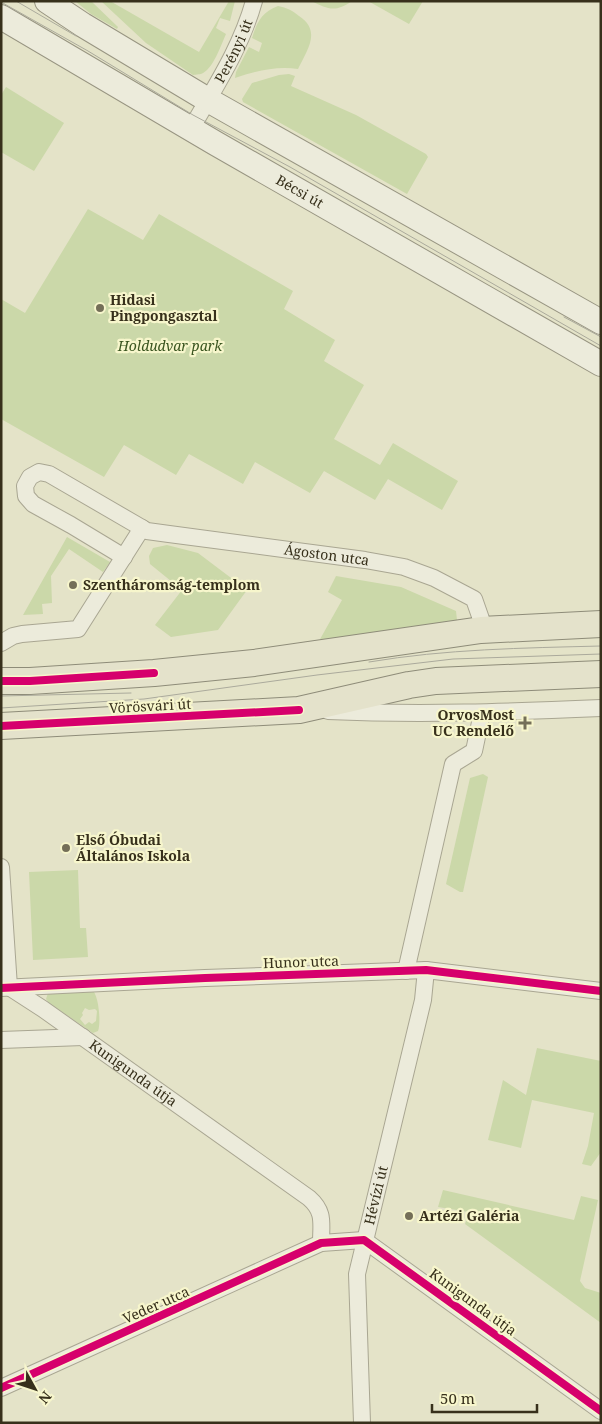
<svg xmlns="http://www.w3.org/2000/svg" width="602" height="1424" font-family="'Noto Serif',serif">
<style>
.green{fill:#cbd8a9;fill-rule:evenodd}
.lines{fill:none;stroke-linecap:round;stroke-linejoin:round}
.minor-casing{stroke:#a9a692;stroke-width:18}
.secondary-casing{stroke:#989582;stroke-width:26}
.primary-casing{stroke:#8e8c79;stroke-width:28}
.minor{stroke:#ecebdb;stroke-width:16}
.secondary{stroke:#ecebdb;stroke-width:24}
.primary{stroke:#e4e2cb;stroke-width:26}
.tram{stroke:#abaa9c;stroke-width:1}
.cycleway-casing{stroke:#f7f6cc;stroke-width:11}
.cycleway{stroke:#d6006c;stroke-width:8}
.poi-dot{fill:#746f58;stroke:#f7f6cc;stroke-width:2}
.labels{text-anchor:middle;stroke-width:4.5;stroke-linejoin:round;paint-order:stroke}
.street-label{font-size:14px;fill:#37301b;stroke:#f7f6cc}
.poi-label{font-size:14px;font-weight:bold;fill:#37301b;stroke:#f7f6cc;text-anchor:start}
.park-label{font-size:14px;font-style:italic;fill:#3a5520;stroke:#f7f6cc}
</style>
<rect width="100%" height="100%" fill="#e4e3c8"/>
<g class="green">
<polygon points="75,1 91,1 118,27 117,29 91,14"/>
<path d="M101 1H110L199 52 229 1H235L230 21 220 18 216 28 226 34C221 45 213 70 201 74 201 74 193 75 193 75L146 43Z"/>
<path d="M311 1H352C335 13 328 9 311 1Z"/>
<polygon points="368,1 423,1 409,24"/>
<path d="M278 6C287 8 292 10 299 16 322 31 307 50 298 69 276 66 256 71 235 78L236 72 249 47 259 52 262 43 252 38C257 22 261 13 278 6Z"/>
<polygon points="289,74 295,76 291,86 356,115 426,154 428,157 407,194 243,102 242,99 252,83 279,75"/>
<polygon points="6,87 64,123 34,171 1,152 1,95"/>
<polygon points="88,209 143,240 159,214 293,291 284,309 335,340 324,361 364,385 334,439 380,465 393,443 458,481 442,510 388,479 375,500 324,471 310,493 255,462 243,484 189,454 176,475 124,445 104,477 1,419 1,299 25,313"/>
<polygon points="67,537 110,562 103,572 69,549 51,576 52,603 42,604 43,614 23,615"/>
<polygon points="167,545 198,553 247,590 218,630 171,637 155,625 182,590 150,564 149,556 153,548"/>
<polygon points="336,576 401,587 456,611 457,620 319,641 342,600 328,592"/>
<polygon points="483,774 488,777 463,892 460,892 446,884 470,778"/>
<polygon points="78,870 80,928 86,928 88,957 33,960 29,872"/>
<path d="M94 992C99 1000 101 1023 98 1031L93 1033 49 1003 46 999 48 993ZM85 1008 89 1010 95 1009 97 1011 96 1021 92 1024 89 1022 85 1025 80 1019 83 1015 82 1013Z"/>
<polygon points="537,1048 601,1061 601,1152 591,1166 582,1164 588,1146 594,1113 532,1100 521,1148 488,1140 503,1080 526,1095"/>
<polygon points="443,1190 574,1220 581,1196 598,1200 580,1281 585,1288 601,1293 601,1323 465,1224 469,1212 438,1207"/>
</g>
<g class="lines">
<defs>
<g id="minor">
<path id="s1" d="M191 129C215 87 241 48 254 1"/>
<polyline points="124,557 71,525 33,504 26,496 25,486 30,477 39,472 49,474 142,528"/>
<path id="s2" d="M1 643 13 636 22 634 78 629 142 528 147 531 169 534 365 560 404 567 434 578 474 599 481 619V630"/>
<path d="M328 711C419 715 510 712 601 708"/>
<polyline points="1,867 9,987"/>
<polyline points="406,971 453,764 474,751 482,713"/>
<path id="s3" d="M9 987 43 1009 309 1198C325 1212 321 1223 321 1243"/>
<polyline points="1,988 205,978 426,970 601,991"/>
<polyline points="1,1040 83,1037"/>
<polyline points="1,1388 321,1243 364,1240 601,1411"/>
<path id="s4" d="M362 1423 357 1274 423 1000 426 970"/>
</g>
<g id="secondary">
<polyline points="47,1 83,25 208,100 601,322"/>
<path id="s5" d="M1 17 215 143 601 364"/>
</g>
<g id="primary">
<polyline points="1,681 30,681 154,673 254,663 481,630 601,624"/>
<polyline points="1,726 299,710 409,685 436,681 601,674"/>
</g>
</defs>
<use href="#minor" class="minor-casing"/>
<use href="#secondary" class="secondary-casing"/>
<use href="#primary" class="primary-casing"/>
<use href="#minor" class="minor"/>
<use href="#secondary" class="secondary"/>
<use href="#primary" class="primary"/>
<g class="tram">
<polyline points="16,1 76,36"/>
<polyline points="1,2 88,51 193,115 290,167 601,346"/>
<polyline points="564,317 601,337"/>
<path d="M369 662C446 649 523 648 601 646"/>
<polyline points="1,696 131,693"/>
<polyline points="1,708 144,699 317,675 453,659 601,654"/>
</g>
<defs>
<g id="cycleway">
<polyline points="1,681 30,681 154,673"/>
<polyline points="1,726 299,710"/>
<polyline points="1,988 205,978 426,970 601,991"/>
<polyline points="1,1388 321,1243 364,1240 601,1411"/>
</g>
</defs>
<use href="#cycleway" class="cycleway-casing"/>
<use href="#cycleway" class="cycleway"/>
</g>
<g class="poi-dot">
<circle cx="100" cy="308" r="5"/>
<circle cx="73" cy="585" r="5"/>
<path d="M522.5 715.5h5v5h5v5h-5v5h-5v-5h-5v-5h5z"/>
<circle cx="66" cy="848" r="5"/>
<circle cx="409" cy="1216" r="5"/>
</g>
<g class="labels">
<g class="street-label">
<text dy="5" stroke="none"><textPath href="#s1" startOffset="89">Perényi út</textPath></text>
<text dy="5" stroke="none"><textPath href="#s5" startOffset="346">Bécsi út</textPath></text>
<text dy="5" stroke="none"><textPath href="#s2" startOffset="386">Ágoston utca</textPath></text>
<text transform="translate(150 706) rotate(-3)" y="5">Vörösvári út</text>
<text transform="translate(301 962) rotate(-2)" y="5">Hunor utca</text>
<text dy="5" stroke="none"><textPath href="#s3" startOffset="151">Kunigunda útja</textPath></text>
<text dy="5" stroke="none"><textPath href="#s4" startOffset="230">Hévízi út</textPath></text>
<text transform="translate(473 1302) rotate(36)" y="5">Kunigunda útja</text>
<text transform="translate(156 1305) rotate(-24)" y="5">Veder utca</text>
</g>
<g class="poi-label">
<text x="110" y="305">Hidasi<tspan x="110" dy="16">Pingpongasztal</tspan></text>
<text x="83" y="590">Szentháromság-templom</text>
<text x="514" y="720" text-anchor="end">OrvosMost<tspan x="514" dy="16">UC Rendelő</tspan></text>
<text x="76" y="845">Első Óbudai<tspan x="76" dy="16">Általános Iskola</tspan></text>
<text x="419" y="1221">Artézi Galéria</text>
</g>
<g class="park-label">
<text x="170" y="351">Holdudvar park</text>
</g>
</g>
<rect width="602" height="1424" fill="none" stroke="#37301b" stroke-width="5"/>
<g transform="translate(35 1389) rotate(130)" stroke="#f7f6cc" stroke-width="4" paint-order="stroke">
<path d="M0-4L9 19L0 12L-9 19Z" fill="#37301b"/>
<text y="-8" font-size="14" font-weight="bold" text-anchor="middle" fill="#37301b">N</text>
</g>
<path d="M432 1404v8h105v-8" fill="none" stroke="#37301b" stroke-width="2.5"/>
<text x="440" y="1404" font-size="15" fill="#37301b" stroke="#f7f6cc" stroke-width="4" paint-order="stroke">50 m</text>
</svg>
